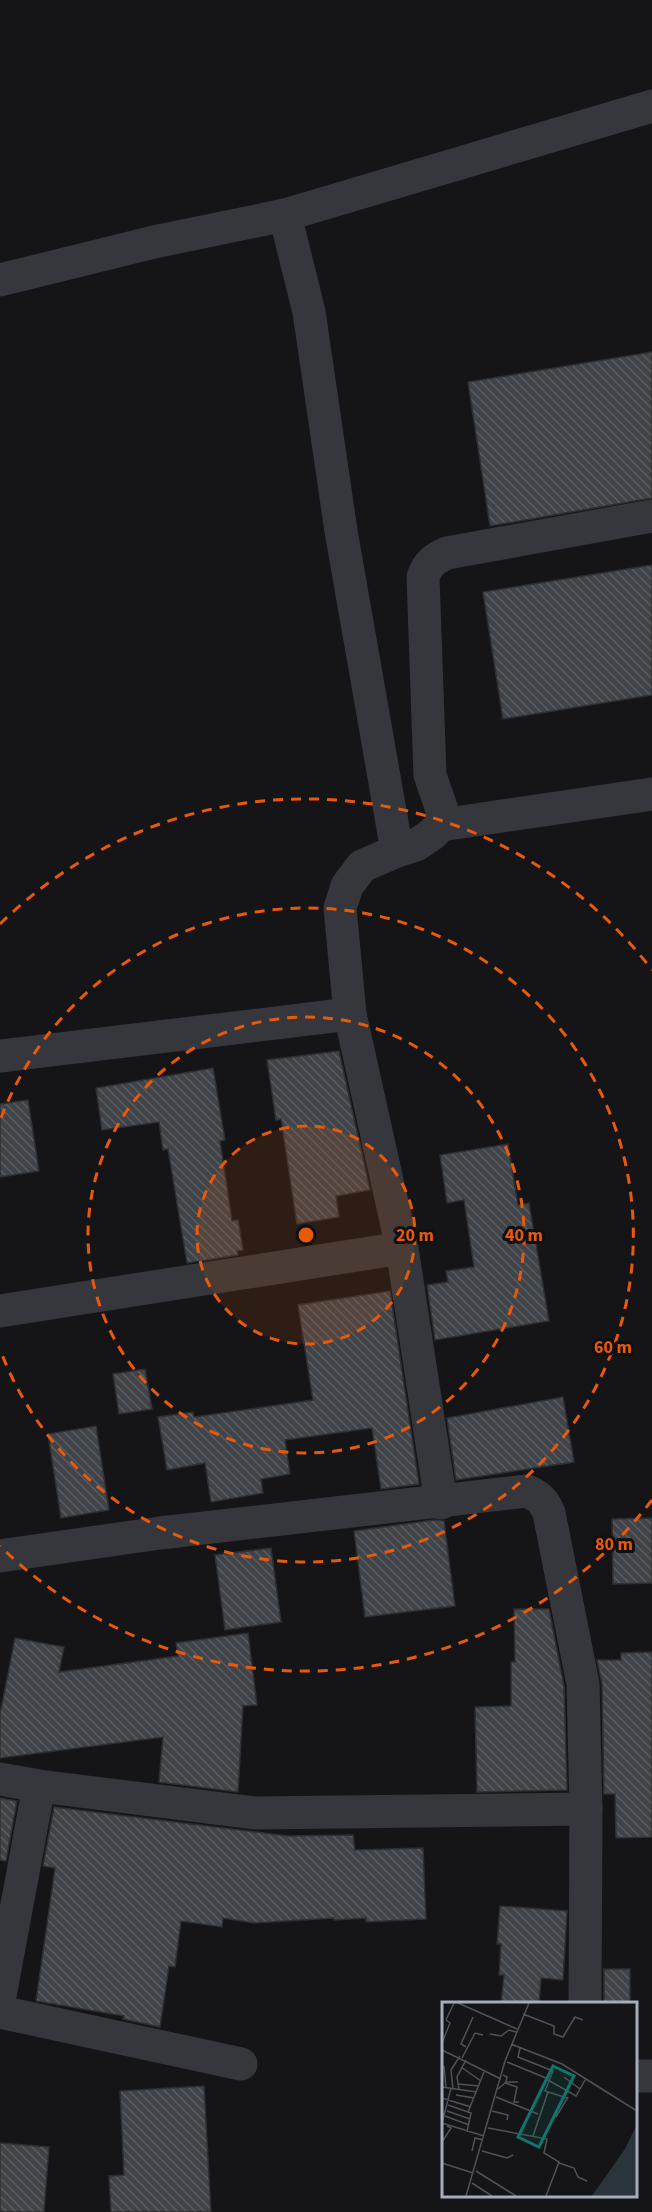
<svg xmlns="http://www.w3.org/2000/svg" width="652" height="2212" font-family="'Source Sans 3',sans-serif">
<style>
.building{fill:url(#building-back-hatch);stroke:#2e2f33;stroke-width:1.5}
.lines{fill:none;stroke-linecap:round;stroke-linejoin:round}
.minor{stroke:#35373c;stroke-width:33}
.ring{fill:none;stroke:#e8590c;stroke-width:3;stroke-dasharray:10 8}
.inset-road{fill:none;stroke:#4f5257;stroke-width:1.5}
.view{fill:#0f766e;fill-opacity:0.15;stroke:#0f766e;stroke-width:3}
.inset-edge{fill:none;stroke:#a5adb8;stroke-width:3}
.centre{fill:#e8590c;stroke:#101012;stroke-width:3}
.ring-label{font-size:18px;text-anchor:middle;font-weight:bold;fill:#e8590c;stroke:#101012;stroke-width:6;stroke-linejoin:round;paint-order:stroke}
</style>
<defs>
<pattern id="building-back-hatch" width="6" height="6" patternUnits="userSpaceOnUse" patternTransform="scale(1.5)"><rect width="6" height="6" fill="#404347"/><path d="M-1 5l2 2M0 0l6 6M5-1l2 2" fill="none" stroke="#595b5f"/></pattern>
</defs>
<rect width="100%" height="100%" fill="#151517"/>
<g class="building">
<polygon points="652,352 652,498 490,526 468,382"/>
<polygon points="652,565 652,695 503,719 483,592"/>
<polygon points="339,1051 370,1190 336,1196 339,1217 297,1224 281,1119 276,1120 267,1060"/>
<polygon points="213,1068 225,1140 220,1141 232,1221 238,1220 243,1250 237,1251 238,1255 187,1263 168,1149 163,1150 159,1122 102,1130 96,1088"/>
<polygon points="28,1100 39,1171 0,1177 0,1104"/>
<polygon points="508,1144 518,1205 529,1203 549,1321 435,1340 427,1285 448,1282 446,1271 474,1267 464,1200 447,1203 440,1155"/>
<polygon points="390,1291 419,1484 381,1489 372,1428 285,1440 290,1474 261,1479 263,1493 211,1502 205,1463 167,1470 158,1417 193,1412 194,1417 313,1400 298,1305"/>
<polygon points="145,1369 152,1409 119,1414 113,1374"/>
<polygon points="563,1397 574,1462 456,1480 447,1418"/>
<polygon points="96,1426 109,1510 61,1518 48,1434"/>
<polygon points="652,1518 652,1583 613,1584 612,1519"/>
<polygon points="434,1520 444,1521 455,1606 365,1617 354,1531"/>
<polygon points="271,1548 281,1622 225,1630 215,1555"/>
<polygon points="514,1609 549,1609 564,1686 567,1790 477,1792 475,1707 511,1706 511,1662 515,1662"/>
<polygon points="248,1633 257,1705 243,1706 238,1792 159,1782 163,1737 0,1758 0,1714 15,1638 64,1647 59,1672 178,1656 176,1643"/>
<polygon points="652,1652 652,1837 616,1838 615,1794 604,1794 602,1684 597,1660 621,1660 621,1653"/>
<polygon points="0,1798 17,1801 6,1861 0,1860"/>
<polygon points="54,1807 288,1836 353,1835 355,1850 423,1848 426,1919 366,1922 366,1918 334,1920 334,1918 254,1923 223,1918 222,1927 181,1921 175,1967 169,1966 160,2027 123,2019 124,2016 36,2001 55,1868 43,1866"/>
<polygon points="500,1906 567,1911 563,1980 541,1978 539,2004 501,2004 504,1975 499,1975 501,1944 497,1944"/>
<rect x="604" y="1969" width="26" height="35"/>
<polygon points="204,2086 211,2212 111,2212 109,2176 124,2175 120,2091"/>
<polygon points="0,2143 49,2147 44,2212 0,2212"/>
</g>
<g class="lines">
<g class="minor">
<polyline points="285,215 309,312 341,531 397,851 362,866 347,886 340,908 350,1014 402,1248 441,1503"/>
<polyline points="0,280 154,242 285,215 652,106"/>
<polyline points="441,825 652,794"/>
<path d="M397 851 416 845 431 835 441 825 442 810 430 775 423 577C428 563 434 559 447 553L652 516"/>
<polyline points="0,1056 350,1014"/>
<polyline points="0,1311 402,1248"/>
<path d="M0 1556 160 1533 527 1491C539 1496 544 1501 549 1513L583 1684 586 1809 585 2004"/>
<polyline points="0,1779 39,1786 254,1813 586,1809"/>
<polyline points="0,1996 39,1786"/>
<polyline points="0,2012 241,2064"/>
<polyline points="636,2076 652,2076"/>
</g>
</g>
<circle cx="306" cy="1235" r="109" fill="#e8590c" fill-opacity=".12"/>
<g class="ring">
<circle cx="306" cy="1235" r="109"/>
<circle cx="306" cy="1235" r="218"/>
<path d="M1 1118A327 327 0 1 1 1 1352"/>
<path d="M652 1500A436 436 0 0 1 0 1546M0 924A436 436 0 0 1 652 970"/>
</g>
<g transform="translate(442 2002)">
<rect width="195" height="195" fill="#151517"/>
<path d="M195 122V194H150L183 147Z" fill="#2a353b"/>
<path class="inset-road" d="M16 1 75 27M81 12 112 24V32L121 35 133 15 141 18M4 18 12 1M48 32 59 34 67 28 74 30M0 41 8 21 4 18M69 42 120 62 195 109M24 45 19 42 31 15M78 46 76 55 111 69 103 89 125 96M0 48 59 77M20 56 33 31 41 33M65 60 104 76M2 64 4 86M19 65 39 79M61 73 65 75 64 80H76M122 75 138 87M106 78 134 94 143 78M16 82 37 84M0 85 35 90M11 87 9 68 18 54M17 87 15 75 24 58M56 87 63 81 75 85 72 100H77M14 93 32 96M54 95 96 112M0 96 29 105M6 103 29 111 25 130M5 109 28 117M50 109 66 113 65 118M26 110 42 70M3 114 27 123M114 115 126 95M0 121 42 134M0 121 9 86M46 126 105 137 102 151 117 160 104 194M91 134 106 90M0 140 9 126 5 124M30 149 33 136 41 138M40 149 65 156 71 153M0 161 31 171M117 161 132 166 136 175 145 179M34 169 74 194M30 181 50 194M24 194 63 59 87 1"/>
<path class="view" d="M111 64 132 74 97 145 76 135Z"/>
<rect width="195" height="195" class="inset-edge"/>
</g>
<circle cx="306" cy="1235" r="9" class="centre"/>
<g class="ring-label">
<text x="415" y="1241">20 m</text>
<text x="524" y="1241">40 m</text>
<text x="613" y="1353">60 m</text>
<text x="614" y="1550">80 m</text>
</g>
</svg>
